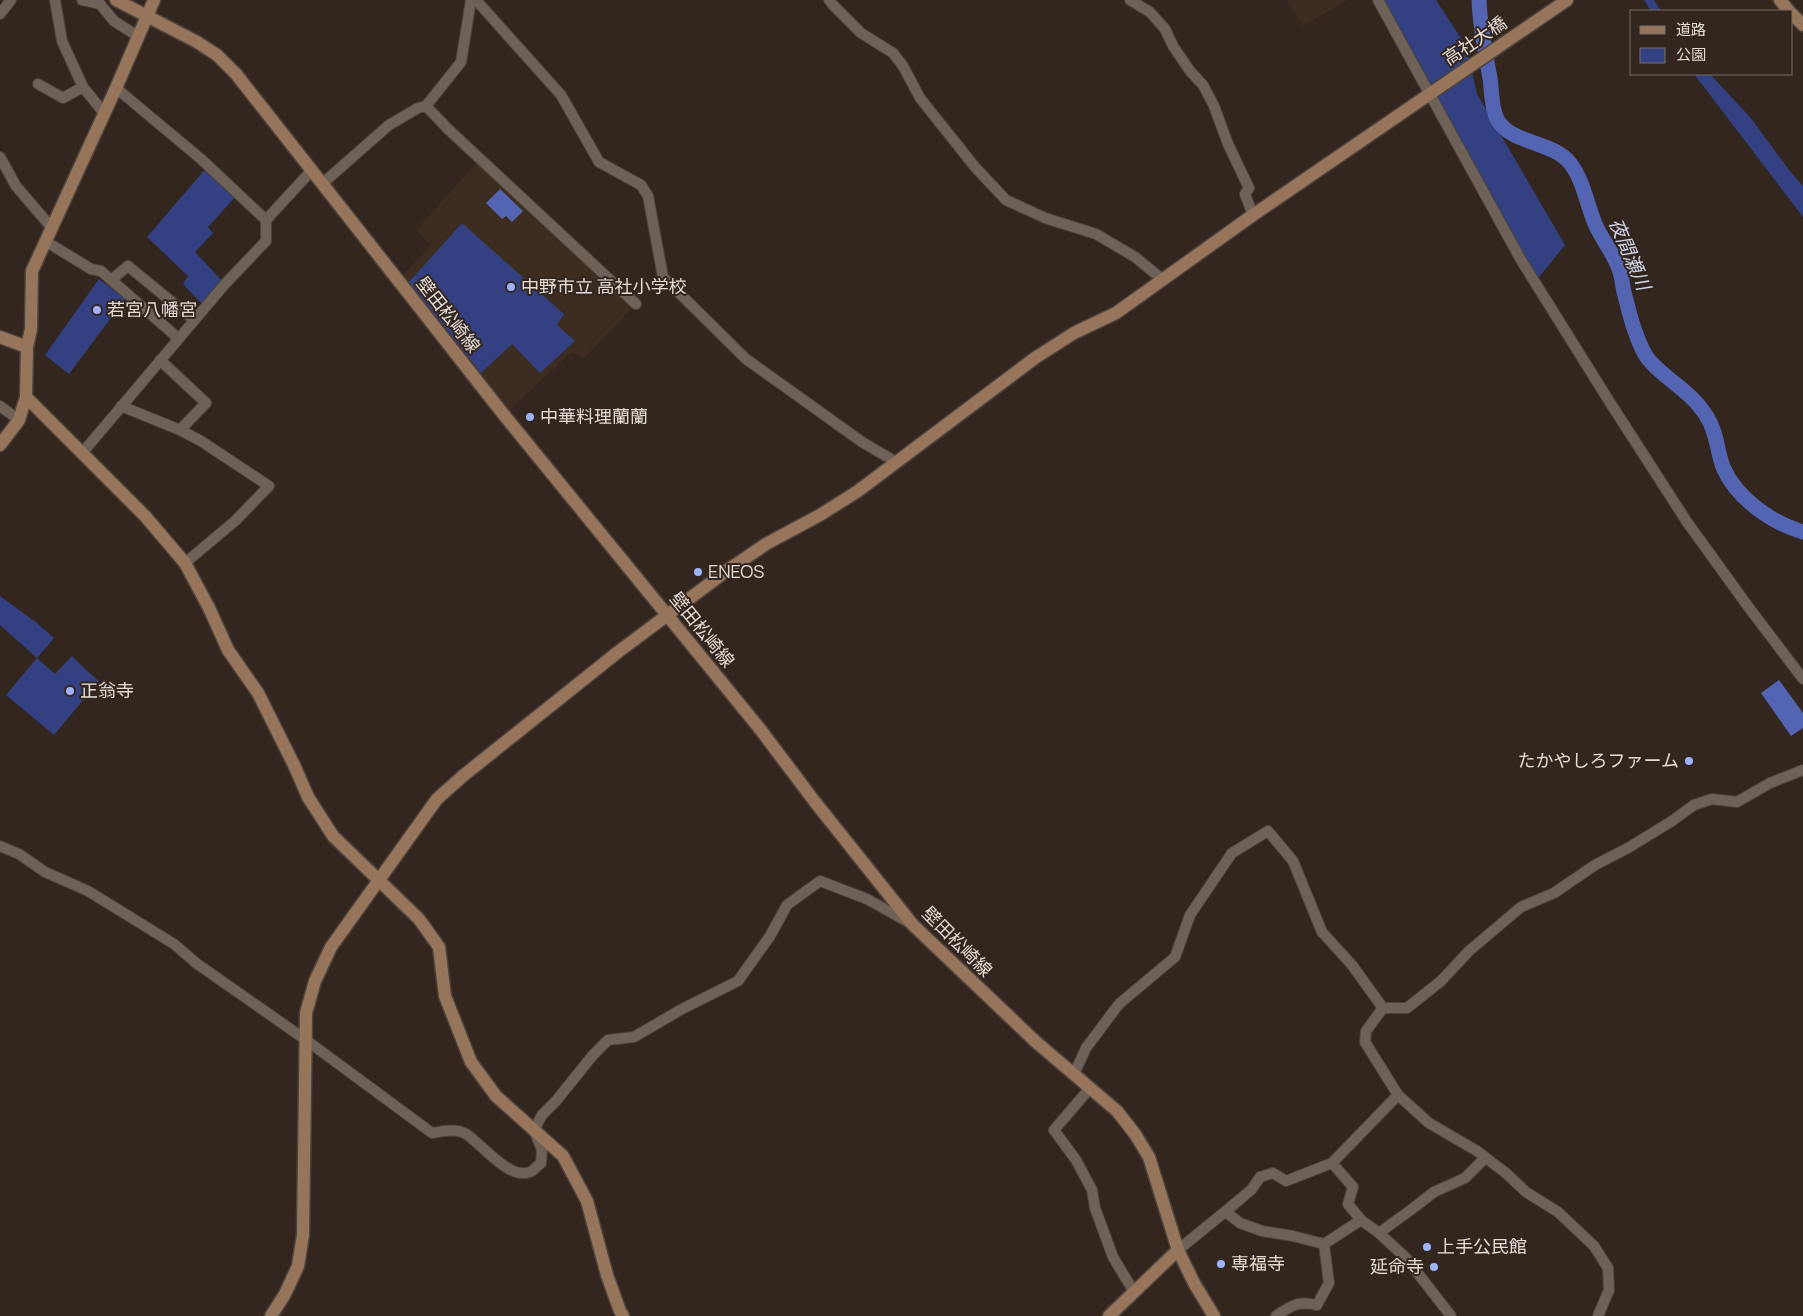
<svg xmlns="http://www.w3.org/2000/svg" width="1803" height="1316" font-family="Manrope,'Noto Sans JP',sans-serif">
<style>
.built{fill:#3d2d20}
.green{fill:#334081}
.water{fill:#5365b2}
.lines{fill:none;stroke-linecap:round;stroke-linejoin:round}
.river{stroke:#5365b2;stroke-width:15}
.street-casing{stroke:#4e443d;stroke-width:12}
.secondary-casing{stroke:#4e443d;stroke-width:15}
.street{stroke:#6e6157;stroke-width:10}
.secondary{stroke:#96755a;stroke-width:12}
.poi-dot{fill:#9fb3fd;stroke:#32261e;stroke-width:2}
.labels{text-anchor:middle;stroke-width:4;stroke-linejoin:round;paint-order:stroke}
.street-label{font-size:18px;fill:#e3dbd6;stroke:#32261e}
.poi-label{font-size:18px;fill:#e3dbd6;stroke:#32261e;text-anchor:start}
.water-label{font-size:19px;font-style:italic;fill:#cfd5eb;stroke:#32261e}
</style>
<rect width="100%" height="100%" fill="#32261e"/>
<g class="built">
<polygon points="1287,0 1348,0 1303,26"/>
<polygon points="480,159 636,304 584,358 572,352 504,415 398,280 431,245 416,230"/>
</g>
<g class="green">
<polygon points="1378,0 1436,0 1466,46 1477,94 1565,245 1535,282"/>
<polygon points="1644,0 1654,0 1661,11 1651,11"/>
<polygon points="1694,74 1710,74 1750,117 1789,170 1803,186 1803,217"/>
<polygon points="208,166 238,194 208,227 213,233 195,252 225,284 205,307 183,284 188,276 147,237"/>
<polygon points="462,223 564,314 557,325 575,341 540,373 512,344 481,373 409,282"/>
<polygon points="99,279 125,299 69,374 45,355"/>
<polygon points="0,596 37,623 54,638 37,658 55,674 72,656 85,669 99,681 54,735 6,695 37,658 0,625"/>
</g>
<g class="water">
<polygon points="500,189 523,211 512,222 506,216 502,219 486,203"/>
<polygon points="1779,680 1803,713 1803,728 1791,736 1761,693"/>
</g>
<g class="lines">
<path class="river" d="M1479 0C1480 27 1485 52 1490 78 1492 92 1491 107 1497 119 1510 144 1553 141 1570 163 1584 181 1587 206 1596 226 1603 241 1614 254 1619 269 1622 276 1622 284 1624 292 1629 312 1635 337 1646 356 1651 364 1660 371 1667 377 1682 389 1697 400 1707 417 1717 432 1717 451 1723 467 1736 498 1772 523 1803 532"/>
<defs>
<g id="street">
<polyline points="55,0 62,41 83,87 104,113"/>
<polyline points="82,0 100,4 114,21 139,37"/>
<polyline points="476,0 561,95 599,162 641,185 648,196 663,277 746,359 862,442 896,462"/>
<polyline points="829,0 833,5 861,33 893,53 903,66 920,98 975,167 1006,200 1045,218 1096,234 1135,257 1163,280"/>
<polyline points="1130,0 1150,12 1165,29 1173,46 1190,71 1203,85 1214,106 1228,144 1249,188 1245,194 1253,215"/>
<polyline points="1378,0 1521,260 1609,401 1687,522 1747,605 1803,679"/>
<polyline points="0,14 11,0"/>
<polyline points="38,84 63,98 83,87"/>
<polyline points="116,88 201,159 266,220"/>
<polyline points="426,106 448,129 636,304"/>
<polyline points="0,157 16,186 51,227"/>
<polyline points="323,183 389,125 418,108 426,106 461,62 471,0"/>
<polyline points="45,241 91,269 101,271 178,338"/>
<polyline points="111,280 128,266 194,320"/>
<polyline points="160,360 206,403 180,430"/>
<polyline points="0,406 19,420"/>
<polyline points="121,406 180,430 201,441 269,486 235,521 185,563"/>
<polyline points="83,452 225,284 266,241 266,220 312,170"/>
<path d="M0 846 19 854 45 872 88 891 174 944 196 963 306 1040 432 1133C443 1131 456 1128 466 1134 482 1144 511 1183 532 1171 535 1169 538 1165 541 1163L542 1150 534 1130 542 1115 556 1101 593 1055 608 1040 634 1037 682 1009 738 981 770 936 787 905 820 881 867 899 908 922"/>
<polyline points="1383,1008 1407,1008 1441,981 1469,951 1521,907 1554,893 1595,865 1628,848 1672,821 1694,805 1712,799 1737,802 1770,783 1803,770"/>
<polyline points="1074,1074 1086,1048 1119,1004 1175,957 1190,915 1232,853 1268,831 1293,861 1322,932 1352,965 1383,1008 1366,1031 1365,1042 1398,1095 1429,1123 1477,1151 1507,1174 1526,1192 1558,1212 1594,1246 1608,1268 1609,1290 1598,1316"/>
<polyline points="1090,1088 1054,1130 1076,1160 1092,1190 1095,1208 1113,1257 1134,1292"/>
<polyline points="1332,1163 1353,1187 1348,1204 1361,1220 1379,1233 1406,1258 1451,1316"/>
<polyline points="1226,1212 1240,1223 1262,1231 1293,1236 1324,1244 1361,1220"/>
<polyline points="1379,1233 1412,1209 1434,1192 1465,1178 1485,1158"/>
<polyline points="1178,1250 1232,1206 1252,1189 1260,1177 1273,1173 1286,1181 1332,1163 1398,1095"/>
<path d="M1276 1316C1292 1305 1297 1301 1317 1305L1329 1283 1324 1244"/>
</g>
<g id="secondary">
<polyline points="116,0 197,42 217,55 236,74 504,415 760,729 815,802 913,925 1036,1042 1117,1111 1135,1134 1149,1157 1178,1250 1194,1283 1214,1316"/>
<polyline points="1780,0 1789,11"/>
<polyline points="1792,14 1803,25"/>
<polyline points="0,337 27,347"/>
<polyline points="26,397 145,516 185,563 209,608 228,650 258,693 294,765 308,797 333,836 419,919 439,947 445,996 471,1062 496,1096 563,1156 587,1201 607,1275 620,1311 623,1316"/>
<polyline points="0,445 19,420 26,397 27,347 31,329 32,271 116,88 154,0"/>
<polyline points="271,1316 285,1294 298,1266 303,1235 306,1013 315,981 331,947 437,799 464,775 618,652 725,572 766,544 820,515 858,491 1035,358 1074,333 1116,313 1253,215 1567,0"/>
<polyline points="1109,1316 1178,1250"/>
</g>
</defs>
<use href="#street" class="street-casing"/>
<use href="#secondary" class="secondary-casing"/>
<use href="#street" class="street"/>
<use href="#secondary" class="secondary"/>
</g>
<g class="poi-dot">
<circle cx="511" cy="287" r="5"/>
<circle cx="97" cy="310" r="5"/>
<circle cx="530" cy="417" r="5"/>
<circle cx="698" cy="572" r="5"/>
<circle cx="70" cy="691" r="5"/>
<circle cx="1689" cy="761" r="5"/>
<circle cx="1427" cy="1247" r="5"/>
<circle cx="1221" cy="1264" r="5"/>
<circle cx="1434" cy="1267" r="5"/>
</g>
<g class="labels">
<g class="street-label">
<text transform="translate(1475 41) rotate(-34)" y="6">高社大橋</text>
<text transform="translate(448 315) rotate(52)" y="6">壁田松崎線</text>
<text transform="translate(702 630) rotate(51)" y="6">壁田松崎線</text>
<text transform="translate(957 942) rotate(45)" y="6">壁田松崎線</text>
</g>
<g class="poi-label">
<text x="521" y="293">中野市立 高社小学校</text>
<text x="107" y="316">若宮八幡宮</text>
<text x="540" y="423">中華料理蘭蘭</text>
<text x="708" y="578">ENEOS</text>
<text x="80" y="697">正翁寺</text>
<text x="1679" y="767" text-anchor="end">たかやしろファーム</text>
<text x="1437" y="1253">上手公民館</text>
<text x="1231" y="1270">専福寺</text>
<text x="1424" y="1273" text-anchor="end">延命寺</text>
</g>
<g class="water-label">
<text transform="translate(1630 254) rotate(67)" y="7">夜間瀬川</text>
</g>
</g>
<rect x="1630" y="10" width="162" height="65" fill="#32261e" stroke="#796e68"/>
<rect x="1640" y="26" width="25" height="8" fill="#96755a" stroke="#796e68"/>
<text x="1676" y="35" font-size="15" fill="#e3dbd6">道路</text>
<rect x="1640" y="48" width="25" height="15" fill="#334081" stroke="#796e68"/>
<text x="1676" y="60" font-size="15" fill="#e3dbd6">公園</text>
</svg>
